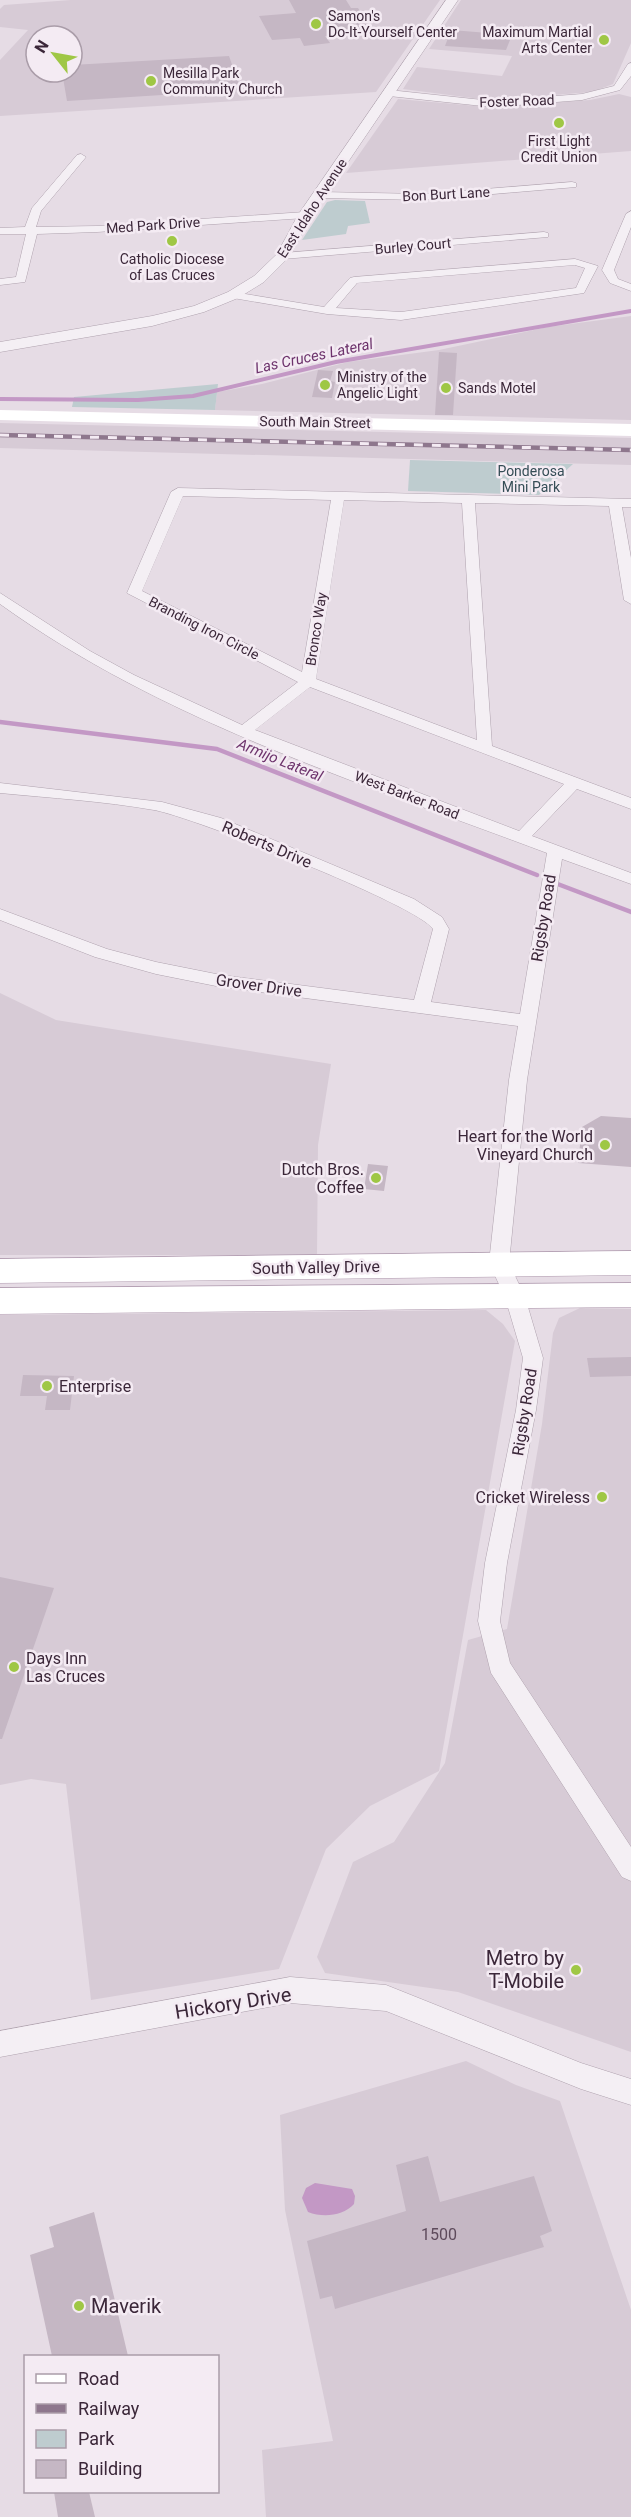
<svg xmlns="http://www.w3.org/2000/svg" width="631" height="2517" font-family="Roboto,sans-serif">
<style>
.built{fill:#d7cbd6;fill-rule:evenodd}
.green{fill:#becccf}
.water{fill:#c398c5}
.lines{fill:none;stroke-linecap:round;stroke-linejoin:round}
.stream-far1{stroke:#c398c5;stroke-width:4}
.stream{stroke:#c398c5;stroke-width:4.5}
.building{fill:#c5b7c4}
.minor-casing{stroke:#afa2ae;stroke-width:1}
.tertiary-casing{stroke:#afa2ae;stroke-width:1}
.primary-casing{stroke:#b19cb0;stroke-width:1}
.minor{fill:#f4eff4;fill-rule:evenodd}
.tertiary{fill:#f4eff4;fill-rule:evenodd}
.secondary{fill:#fff;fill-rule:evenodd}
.primary{fill:#fff;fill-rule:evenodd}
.rail-casing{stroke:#8e778d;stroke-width:4.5}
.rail{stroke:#f4ebf3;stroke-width:3;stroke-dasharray:9;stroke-linecap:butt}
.poi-dot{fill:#9fc745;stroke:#f4ebf3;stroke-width:2}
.labels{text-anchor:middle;stroke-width:5;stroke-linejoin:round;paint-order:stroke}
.far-poi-label{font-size:14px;fill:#3b2739;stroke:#f4ebf3;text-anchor:start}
.far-street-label{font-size:14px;fill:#3b2739;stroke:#f4ebf3}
.far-park-label{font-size:14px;fill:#354d56;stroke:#f4ebf3}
.far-water-label{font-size:15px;font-style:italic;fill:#6d336c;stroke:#f4ebf3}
.street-label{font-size:16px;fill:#3b2739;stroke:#f4ebf3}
.poi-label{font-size:16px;fill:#3b2739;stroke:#f4ebf3;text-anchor:end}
.near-number-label{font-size:16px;fill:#5e4b5c}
.near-poi-label{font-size:20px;fill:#3b2739;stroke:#f4ebf3;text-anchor:end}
.near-street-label{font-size:20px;fill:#3b2739;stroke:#f4ebf3}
</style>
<rect width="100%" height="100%" fill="#e6dce5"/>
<g class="built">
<path d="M71 0H440L376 92 0 116V60L28 30 0 27V9L4 5ZM36 36H72V72H36Z"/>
<polygon points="461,0 631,0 631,43 613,84 592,92 488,100 403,89 417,67 502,76 512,56 429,49"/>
<polygon points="619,94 631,97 631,151 346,173 398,99 488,107 590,100"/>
<polygon points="631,316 631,420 215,410 217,392 262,384 348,362 439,350 548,327"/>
<polygon points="0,423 631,438 631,465 0,448"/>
<polygon points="0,993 56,1020 331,1064 318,1145 317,1255 0,1255"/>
<polygon points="580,1308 631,1309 631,2052 458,1992 325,1973 317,1957 353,1862 394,1842 445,1763 468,1640 507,1629 542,1424 553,1333 559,1318"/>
<polygon points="486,1310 503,1324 515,1341 439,1771 370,1806 326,1849 279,1969 91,2000 66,1784 31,1779 0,1785 0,1315"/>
<polygon points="466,2061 516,2085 560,2101 631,2310 631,2517 266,2517 262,2450 333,2441 285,2210 280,2115"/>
</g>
<g class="green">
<polygon points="335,200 365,201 370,223 348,226 346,234 302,240 327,202"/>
<polygon points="218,384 215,410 72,407 74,397"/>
<polygon points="410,460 573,464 539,495 408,491"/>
</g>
<path class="water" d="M315 2183 352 2189 355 2196 354 2204C343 2216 323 2218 308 2212L302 2198 306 2188Z"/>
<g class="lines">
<polyline class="stream-far1" points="0,399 138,400 193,396 336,362 631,311"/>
<g class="stream">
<polyline points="0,722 217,749 537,875"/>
<polyline points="555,883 631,912"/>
</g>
</g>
<g class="building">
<polygon points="289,0 346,0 351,8 358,8 373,32 325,36 330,43 304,46 300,38 272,40 259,16 296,13"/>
<polygon points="451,30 512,35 506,50 445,46"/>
<polygon points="229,56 241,90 67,101 62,72 72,72 72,65"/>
<polygon points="439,352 457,353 453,415 435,415"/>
<polygon points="318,370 333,371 330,381 335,382 332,398 312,397"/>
<polygon points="601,1116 631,1118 631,1167 578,1163 582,1127"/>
<polygon points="368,1164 388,1166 384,1191 364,1189"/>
<polygon points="631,1357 631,1376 590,1377 587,1358"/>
<polygon points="23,1375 74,1376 70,1410 45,1410 47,1396 20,1396"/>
<polygon points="0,1577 54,1588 2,1739 0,1739"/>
<polygon points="428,2156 440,2202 534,2176 552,2231 540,2236 544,2247 335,2309 332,2296 320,2299 307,2241 406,2211 396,2165"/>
<polygon points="94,2212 128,2356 52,2356 30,2255 54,2247 49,2227"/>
<polygon points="54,2492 89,2492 95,2517 58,2517"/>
</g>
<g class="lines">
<defs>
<g id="minor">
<polygon points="631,63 631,76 620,90 582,100 492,107 389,96 384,93 389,90 492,101 582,94 614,86 628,64"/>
<polygon points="81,154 86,157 41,211 36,227 97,226 305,212 310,215 305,218 97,232 37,234 25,282 0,285 0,279 16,277 26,234 0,234 0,228 25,227 32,208 77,155"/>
<polygon points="572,182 576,183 576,187 423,200 320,198 315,195 320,192 423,194"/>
<polygon points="631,211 631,227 614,270 618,279 631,284 631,291 610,283 602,270 626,214"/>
<polygon points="544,232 548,233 548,237 283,259 277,256 283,253"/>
<path d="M575 259 598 266 584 293 401 320 327 314 233 298 227 295 233 292 324 307 350 278 354 277ZM575 265 585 268 576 288 401 312 336 308 357 283Z"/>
<path d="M178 488 631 499V507H622L631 558V604L624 600 609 506 475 503 492 746 631 798V809L577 789 532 836 631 873V884L562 859 527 1080 509 1263 525 1297 543 1358 536 1410 507 1563 500 1621 510 1663 631 1847V1881L622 1877 491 1673 478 1621 485 1563 516 1410 523 1358 505 1297 489 1263 509 1080 518 1026 221 987 156 974 95 957 0 920V909L107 949 156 962 221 975 414 1000 433 929C418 905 190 816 154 810 103 801 51 798 0 793V783L162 802 221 818 414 899 442 917 449 929 431 1002 520 1014 547 853C359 782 164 722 0 604V593L90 651 134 675 242 725 298 682 127 593 171 492ZM183 496 331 500 302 672 142 591ZM344 500 462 503 477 740 316 679ZM310 687 564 784 519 831 255 730Z"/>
<polygon points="290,1977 386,1985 581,2063 631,2079 631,2105 581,2089 386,2011 290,2003 0,2057 0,2031"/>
</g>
<polygon id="tertiary" points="446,0 458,0 312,215 290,256 264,282 238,298 204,312 152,326 0,352 0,342 152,316 194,306 228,292 254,276 277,254 298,215"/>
<g id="primary">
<polygon points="631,1251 631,1275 0,1283 0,1259"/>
<polygon points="631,1283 631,1307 0,1314 0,1288"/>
</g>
</defs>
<use href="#minor" class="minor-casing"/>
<use href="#tertiary" class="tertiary-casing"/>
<use href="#primary" class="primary-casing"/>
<use href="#minor" class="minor"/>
<use href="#tertiary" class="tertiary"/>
<polygon class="secondary" points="0,410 631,424 631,436 0,420"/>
<use href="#primary" class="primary"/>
<defs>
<polyline id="rail" points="0,435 631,450"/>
</defs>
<use href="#rail" class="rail-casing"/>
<use href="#rail" class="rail"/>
</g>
<g class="poi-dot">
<circle cx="316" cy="24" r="6"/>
<circle cx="604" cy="40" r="6"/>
<circle cx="151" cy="81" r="6"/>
<circle cx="559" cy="123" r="6"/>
<circle cx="172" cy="241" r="6"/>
<circle cx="325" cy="385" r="6"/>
<circle cx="446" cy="388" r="6"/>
<circle cx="605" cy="1145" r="6"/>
<circle cx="376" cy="1178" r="6"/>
<circle cx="47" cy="1386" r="6"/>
<circle cx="602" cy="1497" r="6"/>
<circle cx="14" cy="1667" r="6"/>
<circle cx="576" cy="1970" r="6"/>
<circle cx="79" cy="2306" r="6"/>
</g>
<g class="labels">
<g class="far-poi-label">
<text x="328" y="21">Samon's<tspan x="328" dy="16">Do-It-Yourself Center</tspan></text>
<text x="592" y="37" text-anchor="end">Maximum Martial<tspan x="592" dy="16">Arts Center</tspan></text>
<text x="163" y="78">Mesilla Park<tspan x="163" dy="16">Community Church</tspan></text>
<text x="559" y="146" text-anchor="middle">First Light<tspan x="559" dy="16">Credit Union</tspan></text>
<text x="172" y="264" text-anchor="middle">Catholic Diocese<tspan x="172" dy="16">of Las Cruces</tspan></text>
<text x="337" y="382">Ministry of the<tspan x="337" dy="16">Angelic Light</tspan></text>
<text x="458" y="393">Sands Motel</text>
</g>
<g class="far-street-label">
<text transform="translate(517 101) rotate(-2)" y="5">Foster Road</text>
<text transform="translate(446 194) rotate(-3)" y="5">Bon Burt Lane</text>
<text transform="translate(312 208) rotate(-57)" y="5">East Idaho Avenue</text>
<text transform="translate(153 225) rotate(-4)" y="5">Med Park Drive</text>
<text transform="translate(413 246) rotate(-5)" y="5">Burley Court</text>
<text transform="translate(315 422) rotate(1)" y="5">South Main Street</text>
<text transform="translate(204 628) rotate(27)" y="5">Branding Iron Circle</text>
<text transform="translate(316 629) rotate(-81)" y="5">Bronco Way</text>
<text transform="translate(407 795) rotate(21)" y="5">West Barker Road</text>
</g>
<g class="far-park-label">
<text x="531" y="476">Ponderosa<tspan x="531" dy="16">Mini Park</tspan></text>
</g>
<g class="far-water-label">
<text transform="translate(314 356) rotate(-12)" y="5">Las Cruces Lateral</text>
<text transform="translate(280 760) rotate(22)" y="5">Armijo Lateral</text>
</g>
<g class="street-label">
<text transform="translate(267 844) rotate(23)" y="6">Roberts Drive</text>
<text transform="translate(543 918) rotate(-81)" y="6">Rigsby Road</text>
<text transform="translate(259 985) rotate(8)" y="6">Grover Drive</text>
<text transform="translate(316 1267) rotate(-1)" y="6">South Valley Drive</text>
<text transform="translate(524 1412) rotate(-81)" y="6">Rigsby Road</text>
</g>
<g class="poi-label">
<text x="593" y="1142">Heart for the World<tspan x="593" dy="18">Vineyard Church</tspan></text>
<text x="364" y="1175">Dutch Bros.<tspan x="364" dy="18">Coffee</tspan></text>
<text x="59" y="1392" text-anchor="start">Enterprise</text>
<text x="590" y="1503">Cricket Wireless</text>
<text x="26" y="1664" text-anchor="start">Days Inn<tspan x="26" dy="18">Las Cruces</tspan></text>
</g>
<g class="near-number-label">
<text x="439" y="2240">1500</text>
</g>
<g class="near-poi-label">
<text x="564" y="1965">Metro by<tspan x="564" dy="23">T-Mobile</tspan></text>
<text x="91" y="2313" text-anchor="start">Maverik</text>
</g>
<g class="near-street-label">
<text transform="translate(233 2003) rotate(-9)" y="7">Hickory Drive</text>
</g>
</g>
<rect x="24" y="2355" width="195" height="138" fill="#f4ebf3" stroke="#aa9da9" stroke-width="1.5"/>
<rect x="36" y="2374" width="30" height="9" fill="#ffffff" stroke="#aa9da9" stroke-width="1.5"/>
<text x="78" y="2385" font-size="18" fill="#3b2739">Road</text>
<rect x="36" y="2404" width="30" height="9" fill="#8e778d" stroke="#aa9da9" stroke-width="1.5"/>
<text x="78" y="2415" font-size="18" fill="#3b2739">Railway</text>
<rect x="36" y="2430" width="30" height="18" fill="#becccf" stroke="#aa9da9" stroke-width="1.5"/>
<text x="78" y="2445" font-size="18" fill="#3b2739">Park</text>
<rect x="36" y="2460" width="30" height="18" fill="#c5b7c4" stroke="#aa9da9" stroke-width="1.5"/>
<text x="78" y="2475" font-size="18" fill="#3b2739">Building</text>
<g transform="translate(54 54) rotate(301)"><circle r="28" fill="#f4ebf3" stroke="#aa9da9" stroke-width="1.5"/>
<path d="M0-4.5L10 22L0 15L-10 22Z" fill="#9fc745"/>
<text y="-9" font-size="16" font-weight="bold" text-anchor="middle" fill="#3b2739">N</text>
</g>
</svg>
